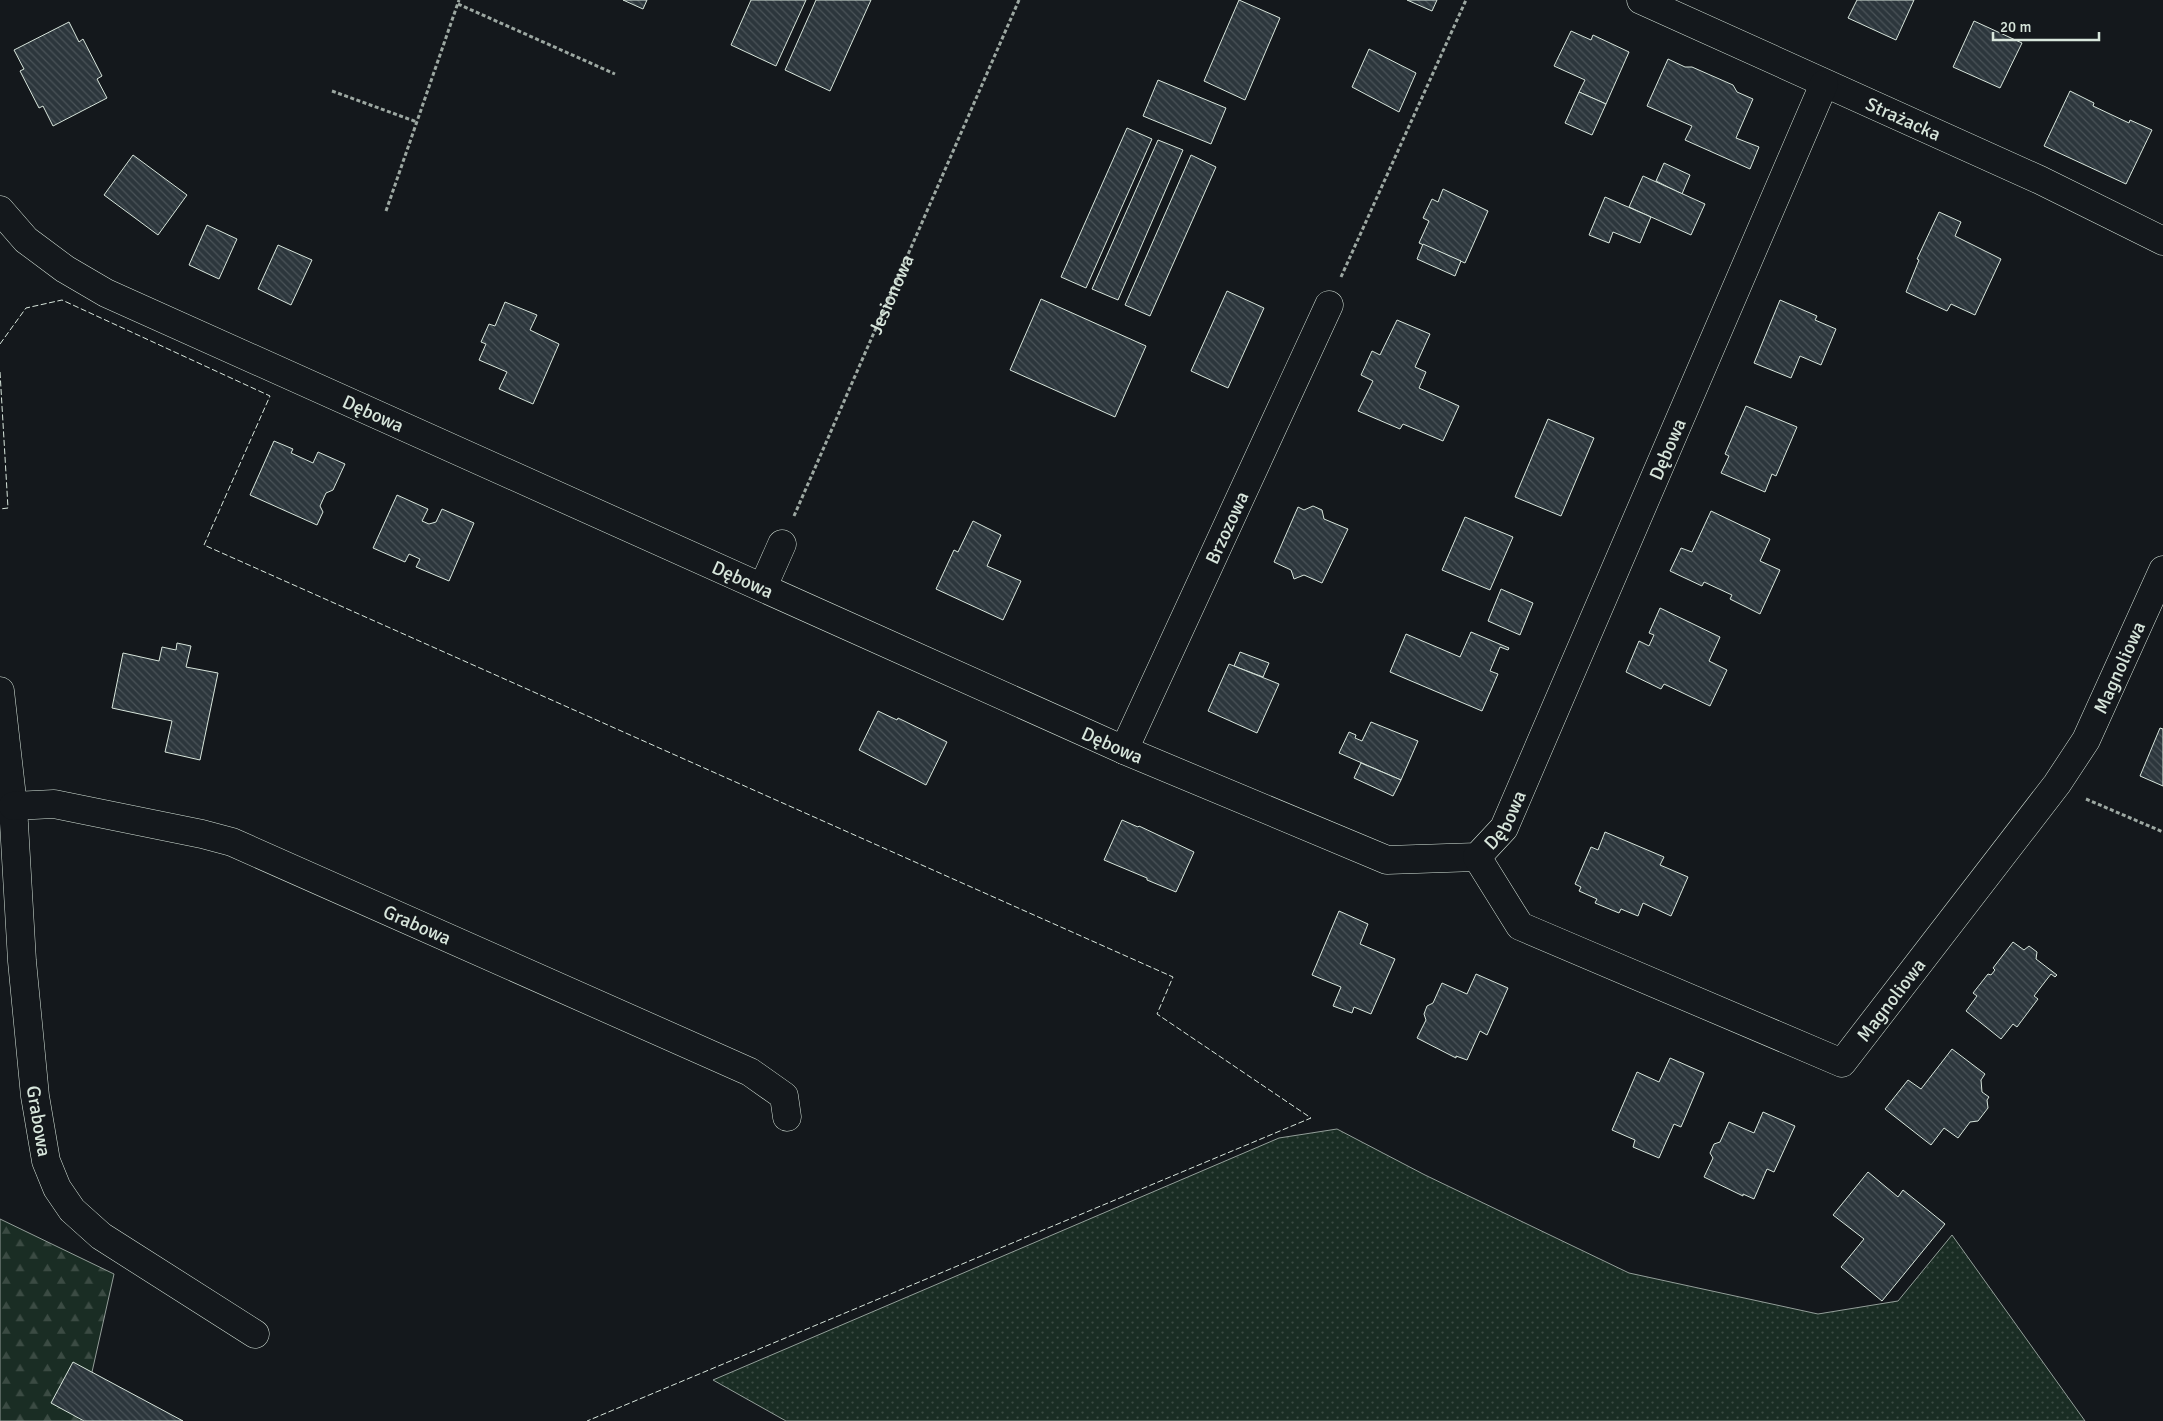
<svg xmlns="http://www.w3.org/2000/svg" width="2163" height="1421" font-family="Signika,sans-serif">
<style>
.grass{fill:url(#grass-dots);stroke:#939e99}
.forest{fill:url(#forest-firs);stroke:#939e99}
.building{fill:url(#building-back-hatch);stroke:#d8e6dc}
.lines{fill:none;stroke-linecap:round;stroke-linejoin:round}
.minor-casing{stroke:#d8e6dc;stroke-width:29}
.path{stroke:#9da8a2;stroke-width:3;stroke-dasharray:4 2.5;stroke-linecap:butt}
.minor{stroke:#14181c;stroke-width:28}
.fence{stroke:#d8e6dc;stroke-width:1;stroke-dasharray:6 2.5;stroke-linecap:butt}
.labels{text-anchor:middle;stroke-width:4;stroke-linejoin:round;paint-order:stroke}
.street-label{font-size:19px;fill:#d8e6dc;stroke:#14181c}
</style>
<defs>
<pattern id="grass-dots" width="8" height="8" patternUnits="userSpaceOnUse" patternTransform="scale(1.25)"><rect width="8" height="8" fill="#1a2d24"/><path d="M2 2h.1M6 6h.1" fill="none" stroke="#3b4b43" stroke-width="1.8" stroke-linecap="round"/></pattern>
<pattern id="forest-firs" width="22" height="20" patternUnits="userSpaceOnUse" patternTransform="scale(1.25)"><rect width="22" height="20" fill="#1a2d24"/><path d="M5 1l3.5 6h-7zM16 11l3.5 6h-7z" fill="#3b4b43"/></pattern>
<pattern id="building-back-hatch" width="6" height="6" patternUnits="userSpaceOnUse" patternTransform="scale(1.25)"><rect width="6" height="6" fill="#2c363c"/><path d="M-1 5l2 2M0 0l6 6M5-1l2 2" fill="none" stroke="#4a5358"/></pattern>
</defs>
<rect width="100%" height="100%" fill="#14181c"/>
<polygon class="grass" points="1337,1129 1425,1175 1629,1273 1818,1314 1898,1301 1952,1235 2085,1421 786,1421 713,1380 1279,1138"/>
<polygon class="forest" points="0,1219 114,1274 81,1421 0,1421"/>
<g class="building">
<polygon points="623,0 647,0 643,9"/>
<polygon points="751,0 806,0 776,66 731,45"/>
<polygon points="816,0 871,0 830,91 785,70"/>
<polygon points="1239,0 1280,18 1245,100 1204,81"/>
<polygon points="1407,0 1437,0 1432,11"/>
<polygon points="1857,0 1914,0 1896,40 1848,18"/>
<polygon points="1974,21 2022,43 2000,88 1953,67"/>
<polygon points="69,22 79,42 83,39 102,76 97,79 107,98 53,126 43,106 39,108 20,71 24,69 14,50"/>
<polygon points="1571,31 1591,40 1593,35 1629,52 1606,104 1579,92 1585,80 1554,66"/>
<polygon points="1369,49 1416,73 1399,112 1352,87"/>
<polygon points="1668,59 1685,67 1692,67 1733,85 1737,92 1753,99 1736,138 1759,147 1750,169 1685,140 1692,126 1647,106"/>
<polygon points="1158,80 1226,108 1211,144 1143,116"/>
<polygon points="2070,91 2094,103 2093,106 2129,123 2130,120 2152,130 2126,184 2044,146"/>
<polygon points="1579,92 1606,104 1592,135 1565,123"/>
<polygon points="1127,128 1152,139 1086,288 1061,277"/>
<polygon points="1158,140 1183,150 1118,300 1092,289"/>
<polygon points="133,155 187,195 158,235 104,195"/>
<polygon points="1191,155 1216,167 1150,316 1125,305"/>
<polygon points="1664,163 1690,175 1682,194 1656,181"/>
<polygon points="1643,176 1705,204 1691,235 1629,207"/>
<polygon points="1443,189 1488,211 1465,263 1419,243 1429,221 1423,218 1432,199 1438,202"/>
<polygon points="1605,197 1651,217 1640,243 1613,232 1609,243 1589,235"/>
<polygon points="1939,212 1961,222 1955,236 2001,259 1975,315 1951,304 1947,311 1906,292 1919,260 1917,259"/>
<polygon points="207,225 237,239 219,279 189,265"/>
<polygon points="1423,244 1461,261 1455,276 1417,259"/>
<polygon points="278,245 312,260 291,305 258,289"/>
<polygon points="1227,291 1264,308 1228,388 1191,371"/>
<polygon points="1041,299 1146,346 1115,417 1010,370"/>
<polygon points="1780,300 1817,316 1815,320 1836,329 1821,365 1800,356 1791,378 1754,363"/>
<polygon points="505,302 537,315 530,330 559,344 533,404 499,389 507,372 479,360 486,344 481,342 489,324 495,326"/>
<polygon points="1397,320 1430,334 1415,367 1426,372 1419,388 1459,406 1443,441 1403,424 1400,429 1358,411 1373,381 1361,375 1372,351 1380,355"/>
<polygon points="1746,406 1797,427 1776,476 1772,474 1765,492 1721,473 1729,456 1725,454"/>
<polygon points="1548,419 1594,438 1561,516 1515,497"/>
<polygon points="274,441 293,449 291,453 313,463 318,452 345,464 333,490 326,493 320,506 323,512 317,525 250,495"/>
<polygon points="397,495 428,509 422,521 429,524 436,522 442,509 474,523 449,581 416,567 420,559 409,554 405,562 373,548"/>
<polygon points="1313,506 1322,510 1324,519 1348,529 1322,583 1304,575 1294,579 1291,570 1274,562 1298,507 1304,510"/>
<polygon points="1711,511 1770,539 1760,561 1780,570 1760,614 1730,599 1732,595 1704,582 1702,586 1670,571 1681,548 1692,552"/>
<polygon points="1465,517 1513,537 1490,590 1442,570"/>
<polygon points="973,521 1001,535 987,566 1021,581 1003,620 936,589 954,550 958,552"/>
<polygon points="1501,589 1533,603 1520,635 1488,621"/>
<polygon points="1660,608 1720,637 1709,661 1727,670 1710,706 1664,684 1661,689 1626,672 1639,641 1649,646 1654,635 1649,633"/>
<polygon points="1471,632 1509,648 1508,650 1500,647 1490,671 1498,674 1482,711 1390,672 1406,634 1460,657"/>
<polygon points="177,643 191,646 186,667 218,673 200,760 165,752 172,721 112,708 123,653 159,661 162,647 176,650"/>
<polygon points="1240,652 1269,663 1263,677 1234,666"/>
<polygon points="1229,664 1279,684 1257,733 1208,711"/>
<polygon points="878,711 897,720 898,718 947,742 926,785 859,750"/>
<polygon points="1371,722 1418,741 1401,780 1339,753 1349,732 1356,735 1355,738 1362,741"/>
<polygon points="2160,728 2163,729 2163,786 2140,776"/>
<polygon points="1361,763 1401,780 1393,796 1354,778"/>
<polygon points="1122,820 1138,827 1139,826 1194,852 1176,892 1147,880 1147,878 1104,860"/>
<polygon points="1605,832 1664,857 1660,865 1688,877 1671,916 1643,903 1638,916 1621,909 1619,913 1595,903 1597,899 1579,891 1581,887 1575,884 1591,847 1598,850"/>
<polygon points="1339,911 1368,924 1360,944 1395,959 1371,1014 1354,1007 1352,1013 1333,1006 1341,987 1312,975"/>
<polygon points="2013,942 2024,950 2029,946 2037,952 2036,959 2057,975 2055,977 2051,974 2034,996 2038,999 2017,1027 2013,1024 2001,1039 1966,1011 1977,996 1973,993 1988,974 1991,975 1995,970 1993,968"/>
<polygon points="1476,974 1508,988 1487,1035 1480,1031 1467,1060 1456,1056 1456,1058 1417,1038 1426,1020 1424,1014 1427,1006 1433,1003 1442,983 1467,994"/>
<polygon points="1952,1049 1985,1074 1981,1080 1982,1092 1989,1097 1987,1100 1988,1108 1978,1121 1970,1122 1958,1138 1944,1128 1931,1145 1885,1109 1908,1080 1921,1089"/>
<polygon points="1670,1058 1704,1073 1681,1127 1674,1124 1659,1158 1633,1147 1635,1140 1612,1130 1637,1072 1659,1082"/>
<polygon points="1763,1112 1795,1126 1774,1172 1767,1169 1754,1199 1743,1194 1743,1196 1704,1177 1713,1158 1710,1153 1714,1144 1720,1142 1729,1122 1754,1133"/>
<polygon points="1868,1172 1898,1197 1903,1190 1945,1224 1882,1301 1841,1267 1864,1239 1833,1215"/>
<polygon points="73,1362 183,1421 84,1421 51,1403"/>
</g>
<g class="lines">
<defs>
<g id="minor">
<path id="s2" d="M1641 0 2040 180 2163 241"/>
<path id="s3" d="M0 210 26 240 65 269 106 293 1124 750 1387 860 1477 857 1504 828 1824 84"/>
<polyline points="763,587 782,544"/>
<path id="s4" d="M0 691 13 806 22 961 35 1096 46 1161 57 1188 72 1210 101 1236 255 1334"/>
<path id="s5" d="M1124 750 1329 305"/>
<path id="s6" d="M13 806 54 804 202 834 232 842 750 1072 784 1096 787 1117"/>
<path id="s7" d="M1477 857 1520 926 1842 1063 2057 784 2086 740 2163 570"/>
</g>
</defs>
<use href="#minor" class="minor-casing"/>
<g class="path">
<polyline points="458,4 615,74"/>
<polyline points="332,91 417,122"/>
<polyline points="386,211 459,0"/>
<polyline points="1341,277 1466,0"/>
<path id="s1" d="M794 516 1019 0"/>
<polyline points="2086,799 2163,832"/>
</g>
<use href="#minor" class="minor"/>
<g class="fence">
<polyline points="0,344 26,308 62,300 270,396 204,545 1173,977 1157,1014 1311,1118 587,1421"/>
<polyline points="0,372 8,508 0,509"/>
</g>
</g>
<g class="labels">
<g class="street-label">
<text dy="7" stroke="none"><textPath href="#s2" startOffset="288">Strażacka</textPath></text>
<text dy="7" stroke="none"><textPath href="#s1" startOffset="242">Jesionowa</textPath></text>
<text dy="7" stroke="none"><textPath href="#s3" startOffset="429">Dębowa</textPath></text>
<text dy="7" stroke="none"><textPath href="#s3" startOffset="2079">Dębowa</textPath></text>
<text dy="7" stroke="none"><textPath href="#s5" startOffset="245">Brzozowa</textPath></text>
<text dy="7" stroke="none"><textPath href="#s3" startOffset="834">Dębowa</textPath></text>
<text dy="7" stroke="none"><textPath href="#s7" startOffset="916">Magnoliowa</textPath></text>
<text dy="7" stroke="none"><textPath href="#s3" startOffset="1239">Dębowa</textPath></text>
<text dy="7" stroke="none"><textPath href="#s3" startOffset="1674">Dębowa</textPath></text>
<text dy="7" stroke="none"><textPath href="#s6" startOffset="426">Grabowa</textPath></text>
<text dy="7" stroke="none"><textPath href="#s7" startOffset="511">Magnoliowa</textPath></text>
<text dy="7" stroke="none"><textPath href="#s4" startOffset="432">Grabowa</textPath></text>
</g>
</g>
<path d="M1993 32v8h106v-8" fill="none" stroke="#d8e6dc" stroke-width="2.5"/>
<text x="2000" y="32" font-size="15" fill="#d8e6dc" stroke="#14181c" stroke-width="4" paint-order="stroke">20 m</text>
</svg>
